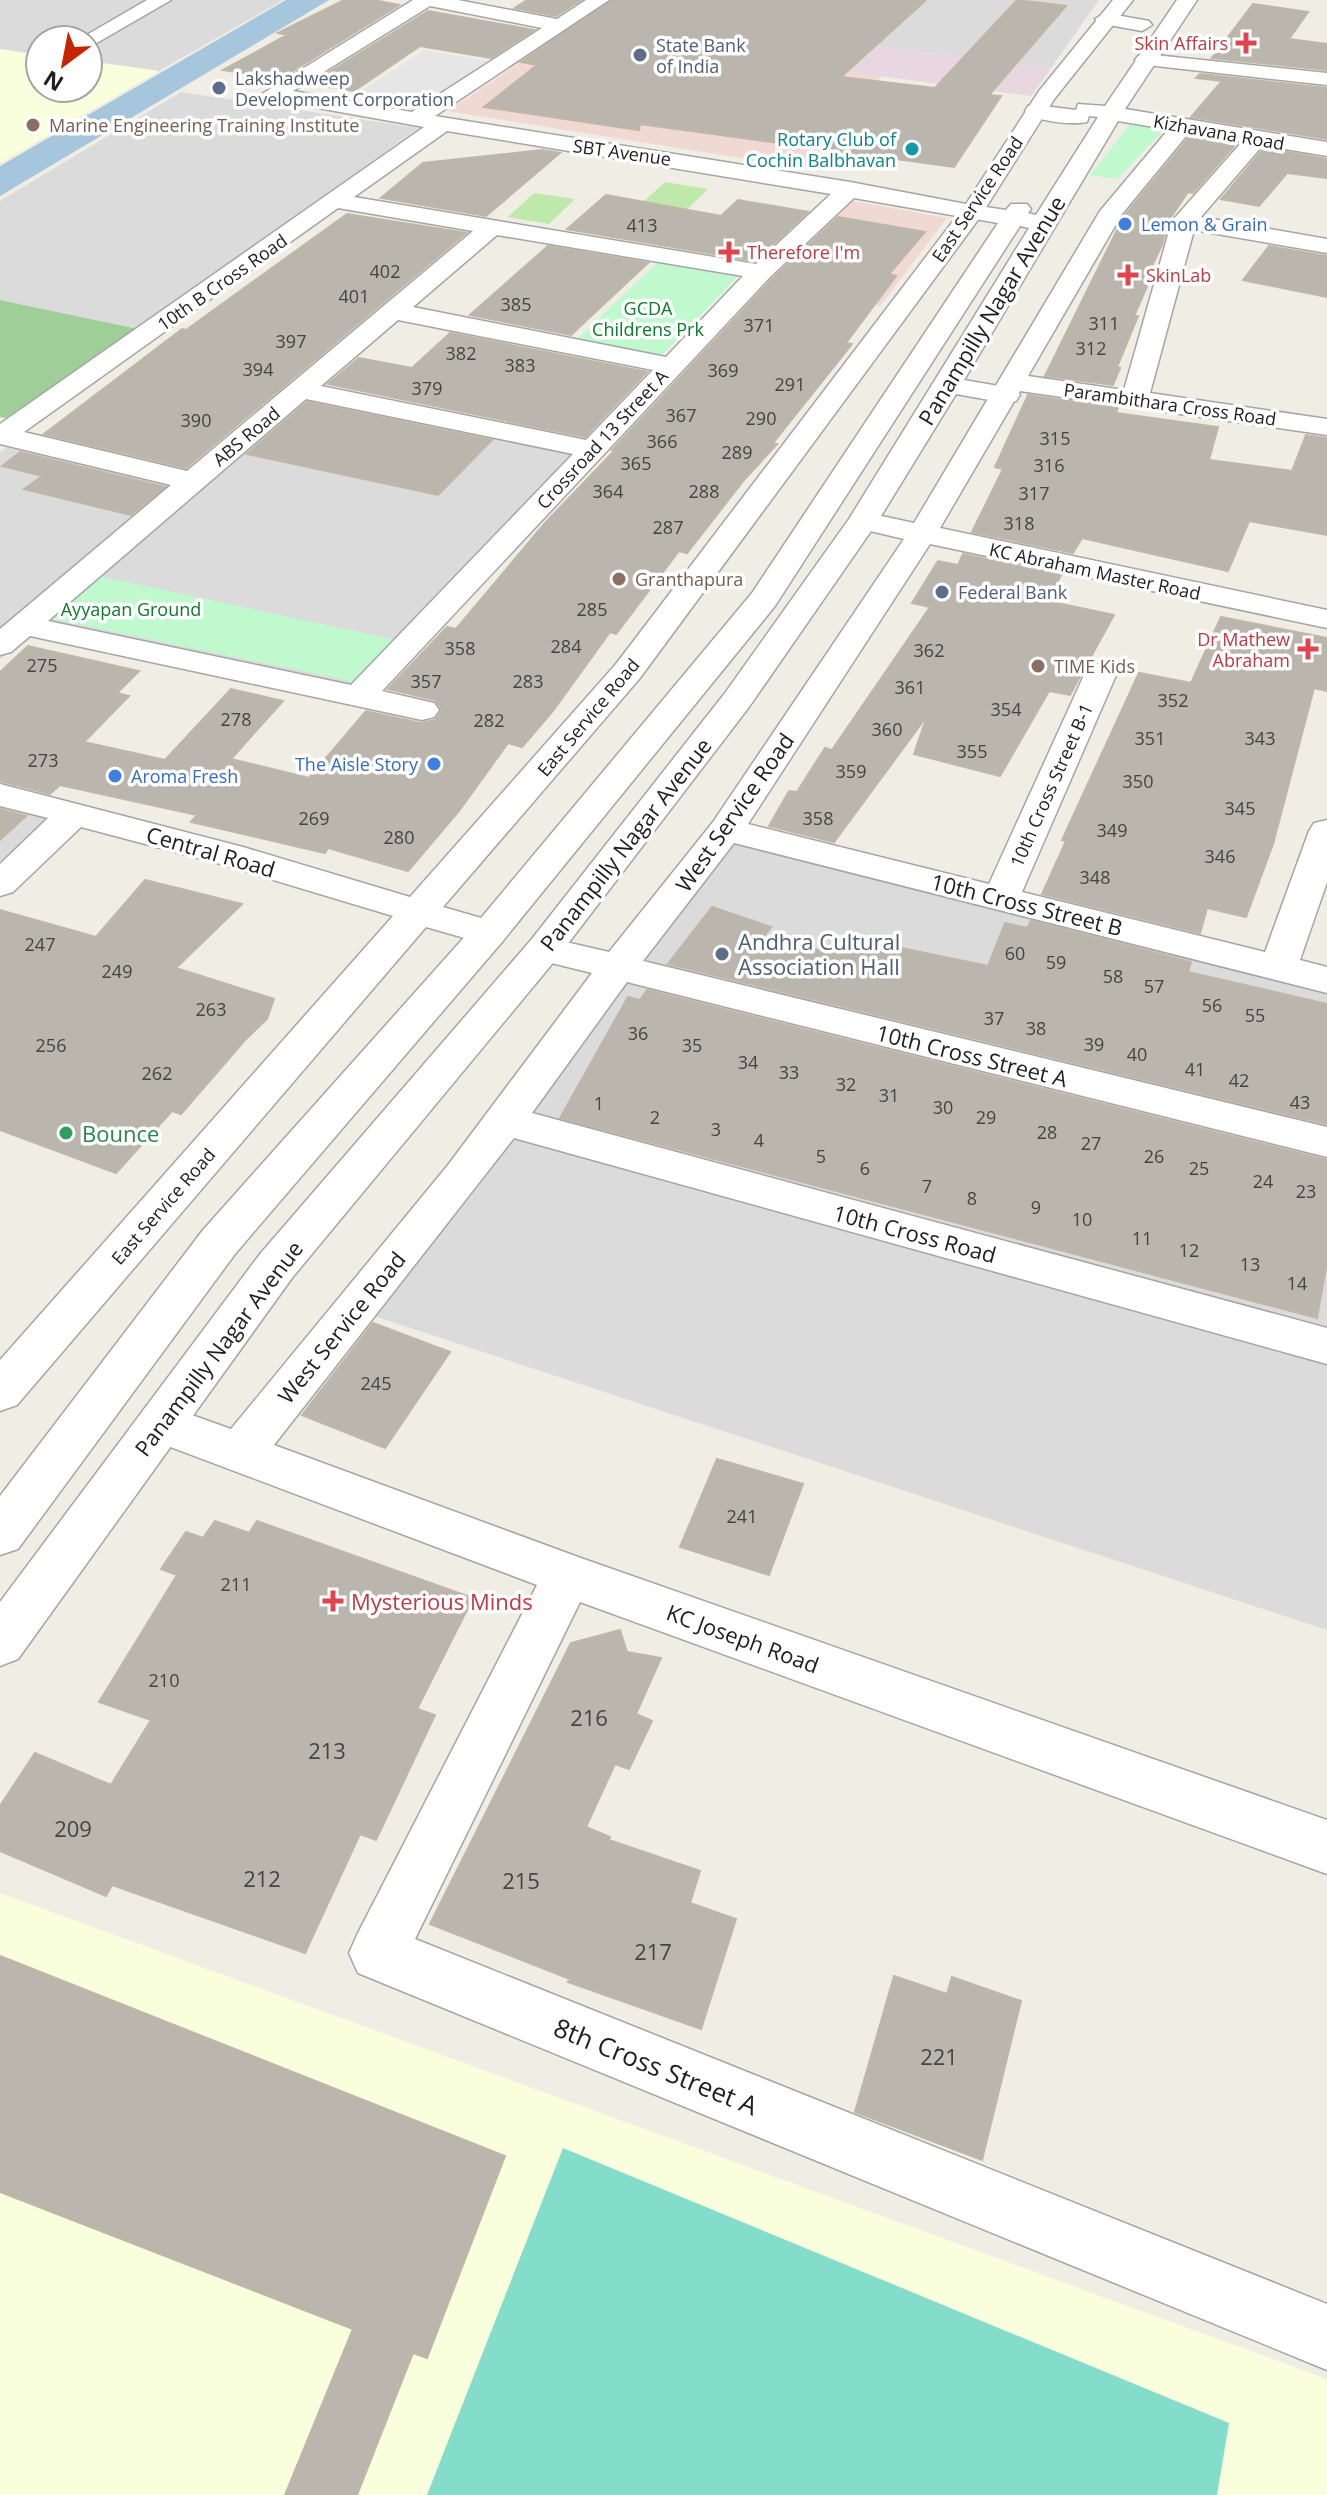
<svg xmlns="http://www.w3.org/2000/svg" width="1327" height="2495" font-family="'Open Sans',sans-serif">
  <rect width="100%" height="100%" fill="#efede4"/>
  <!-- residential -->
  <path fill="#dcdbdb" d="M0 0H283L159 71 88 61V40H40V55L0 49Z
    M817 0H1099L1051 68 843 42Z
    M181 92 418 128 138 329 0 300V201Z
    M309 392 581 449 353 691 41 626 0 659V452L7 447 189 488Z
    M0 806 51 819 0 867Z
    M725 836 1327 985V1630L374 1316 483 1181 504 1143Z"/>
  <!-- commercial -->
  <path fill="#f0d9d3" d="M575 26 736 58 881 76 809 169 448 111Z
    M848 200 947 218 880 306 824 298 842 266 791 258Z"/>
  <!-- industrial -->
  <path fill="#e8d6e1" d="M843 42 1051 68 1031 96 825 69Z"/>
  <!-- education -->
  <path fill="#f9ffdd" d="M0 49 40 55V88H88V61L159 71 0 163Z
    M0 1893 1327 2379V2495H0Z"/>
  <!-- grass -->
  <path fill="#bee9aa" d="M665 182 708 189 683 213 640 205Z
    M534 193 575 199 549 224 508 217Z"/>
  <!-- forest -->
  <path fill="#9fce99" d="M0 300 138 329 6 418 0 417Z"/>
  <!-- park -->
  <path fill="#c1f9cf" d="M1130 124 1164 130 1117 179 1090 175Z
    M660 260 740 274 660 357 576 340Z
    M99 576 396 640 360 683 52 619Z"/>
  <!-- pitch -->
  <path fill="#83ddca" d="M563 2148 1229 2423 1217 2495H427Z"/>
  <!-- parking -->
  <path fill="#e6e6e6" d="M425 50 488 61 420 107 355 95Z"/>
  <!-- water -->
  <path fill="#a5c6dc" d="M286 0H329L0 196V166Z"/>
  <!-- building -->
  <path fill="#bbb6ad" stroke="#c0b6a6" stroke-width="2" d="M344 0H374L399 5 280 79 223 70 287 35 278 33Z
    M527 0H581L556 16 515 8Z
    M612 0H926L841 77 935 88 1017 0 1066 6 989 95 1001 96 954 167 640 124 639 130 484 107 537 65 521 62Z
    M1253 4 1308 12 1289 39 1327 44V70L1212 58Z
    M428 11 534 30 491 58 420 46 354 91 310 84Z
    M1200 74 1327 88V139L1191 117 1222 81 1196 78Z
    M1189 137 1236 144 1193 193 1188 192 1169 220 1162 245 1149 272 1153 273 1134 316H1138L1117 367 1120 368 1113 385 1045 376 1124 216Z
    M1264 148 1327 159V178L1287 173 1259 206 1221 199Z
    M542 150 560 153 486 216 381 198 423 163Z
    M606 195 721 216 738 200 808 212 755 261 567 229Z
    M347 214 466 233 186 468 44 434 182 329 186 330Z
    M838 217 925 232 889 274 896 276 846 343 852 344 773 443 777 444 744 480 687 553 679 551 616 634 610 632 553 711 522 747 508 743 459 811 408 871 328 848 325 853 191 822 197 815 60 785 50 794 0 781V672L28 646 139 671 117 693 129 696 84 742 165 760 231 689 283 701 231 759 309 778 366 711 421 723 435 720 442 710 435 700 388 689 447 627 456 629 545 523 615 450H612L772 279Z
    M548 246 648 263 571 335 470 315Z
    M1269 246 1327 256V297L1243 280Z
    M450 333 647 372 585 437 328 384 359 358 412 368Z
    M1028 395 1118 408 1116 413 1218 427 1209 460 1292 471 1306 435 1327 438V535L1249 521 1228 571 1082 538 1073 553 972 532 1003 469 995 467Z
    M307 402 492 440 438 495 247 454Z
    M20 452 165 487 131 515 24 489 42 476 2 466Z
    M963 554 1061 575 1047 601 1114 615 1070 695 1049 691 1000 776 914 754 927 716 834 842 769 826 789 791 797 792 825 748 832 750 930 607 912 603 938 561 958 565Z
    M1221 617 1327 638V691L1314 688 1273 844 1246 917 1207 908 1200 933 1042 894 1066 841 1062 840 1139 673 1191 683Z
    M0 809 26 816 0 840Z
    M145 880 242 904 176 968 274 999 267 1019 245 1040 181 1114 172 1111 116 1173 0 1130V910L96 937Z
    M712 907 771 927 763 938 841 955 848 937 988 966 1005 923 1027 928 1031 921 1191 962 1188 972 1327 1004V1124L668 964Z
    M647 990 1327 1160V1262L1317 1318 560 1118 628 997 640 1000Z
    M373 1323 450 1352 385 1448 302 1415Z
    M717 1459 803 1484 769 1575 680 1547Z
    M215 1521 249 1533 257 1521 473 1598 417 1709 435 1715 376 1840 360 1834 305 1953 112 1885 106 1896 0 1851V1806L35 1753 111 1785 151 1720 99 1702 177 1575 161 1569 186 1532 203 1538Z
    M620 1630 627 1652 661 1658 636 1714 652 1721 629 1769 615 1764 586 1827 610 1837 609 1840 700 1871 690 1903 736 1919 701 2029 568 1982 570 1979 430 1924 571 1643Z
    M0 1956 505 2156 427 2358 413 2353 357 2495H285L353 2329 0 2192Z
    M894 1976 947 1994 952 1977 1021 2001 982 2160 855 2112Z"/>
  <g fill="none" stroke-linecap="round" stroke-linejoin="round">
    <defs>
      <path id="minor" d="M147 0H171L95 44 88 46V40H78Z
        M413 0H458L557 19 586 0H609L435 116 850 182 966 204 1039 91 1113 0H1133L1055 98 980 217 640 678 443 907 502 924 508 933 502 942 489 945 426 927 17 1405 0 1411V1360L393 916 217 863 81 827 13 892 0 896V864L48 818 0 806V784L243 847 410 897 616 664 957 216 854 198 770 277 382 691 434 703 439 710 434 717 422 720 30 636 11 652 0 655V629L171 485 0 444V424L424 127 273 100 262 94ZM430 6 542 28 412 112 293 91ZM447 131 831 194 756 264 354 197ZM338 208 473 231 187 471 24 432ZM497 235 743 276 666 357 413 307ZM398 320 653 370 586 440 321 386ZM306 399 573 454 351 685 48 621Z
        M1145 54 1327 73V85L1138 64 1135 60 1138 56Z
        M1176 128 1187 135 1122 214 1028 376 1124 390 1172 221 1249 134 1257 132 1268 139 1201 217 1327 239V253L1194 230 1150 393 1327 419V435L1020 391 940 528 1327 610V628L930 544 748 824 989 884 1085 673 1089 666 1101 663 1113 666 1117 673 1022 892 1265 952 1309 831 1314 823 1327 820V882L1300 960 1327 967V993L734 843 643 961 1327 1127V1157L627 982 532 1113 1327 1328V1364L514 1138 274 1445 578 1557 1327 1820V1874L580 1602 415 1939 1327 2304V2370L358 1973 349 1953 358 1933 537 1585 144 1437 137 1423 144 1409 161 1404 231 1429 448 1165 592 973 531 958 525 949 531 940 544 937 609 952 713 822 904 539 853 527 848 521 853 515 863 512 914 523 1100 211 1168 130Z"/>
      <path id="tertiary" d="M1177 0H1197L1125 109 1327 142V156L1118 121 964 380 1016 389 1020 395 1016 401 1006 403 956 394 878 521 749 707 557 958 292 1278 18 1659 0 1666V1602L260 1254 531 940 725 693 849 519 1029 228 1020 226 775 606 502 942 235 1254 18 1549 0 1555V1496L203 1230 476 924 752 593 998 223 964 217 960 212 964 207 972 205 1006 210 1011 204H1027L1031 209 1028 213 1036 215 1098 117 1089 116 1087 122C1072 125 1036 122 1025 111L1028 106 1036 105 1076 110 1078 104 1105 106Z
        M1105 13 1149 21 1152 25 1142 31 1098 23 1095 19Z"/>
    </defs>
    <!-- minor casing -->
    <use href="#minor" stroke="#a5a5a5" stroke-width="3"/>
    <!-- tertiary casing -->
    <use href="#tertiary" stroke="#a5a5a5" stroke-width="3"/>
    <!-- minor -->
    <use href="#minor" fill="#fff" fill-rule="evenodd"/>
    <!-- tertiary -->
    <use href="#tertiary" fill="#fff" fill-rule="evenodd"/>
  </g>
  <!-- markers -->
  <g fill="#e0444e" stroke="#fff" stroke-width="3">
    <path d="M1242 31h8v8h8v8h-8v8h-8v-8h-8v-8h8z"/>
    <path d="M725 240h8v8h8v8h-8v8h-8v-8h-8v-8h8z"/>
    <path d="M1124 263h8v8h8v8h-8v8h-8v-8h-8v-8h8z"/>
    <path d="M1304 637h8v8h8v8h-8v8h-8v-8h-8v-8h8z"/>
    <path d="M329 1589h8v8h8v8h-8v8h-8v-8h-8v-8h8z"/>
  </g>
  <g fill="#5c6f8a" stroke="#fff" stroke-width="3">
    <circle cx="640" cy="55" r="8"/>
    <circle cx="219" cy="88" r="8"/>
    <circle cx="942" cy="592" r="8"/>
    <circle cx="722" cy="954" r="8"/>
  </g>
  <g fill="#8d6e63" stroke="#fff" stroke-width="3">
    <circle cx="33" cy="125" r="8"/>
    <circle cx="619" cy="579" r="8"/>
    <circle cx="1038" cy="666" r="8"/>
  </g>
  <circle fill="#0f9aa8" stroke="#fff" stroke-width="3" cx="912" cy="149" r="8"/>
  <g fill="#3f7fe0" stroke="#fff" stroke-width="3">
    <circle cx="1125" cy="224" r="8"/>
    <circle cx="434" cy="764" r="8"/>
    <circle cx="115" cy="776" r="8"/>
  </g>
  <circle fill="#2e9e5b" stroke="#fff" stroke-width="3" cx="66" cy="1133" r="8"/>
  <g text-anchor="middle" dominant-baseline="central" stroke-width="7" stroke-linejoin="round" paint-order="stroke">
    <!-- far-health labels -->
    <g font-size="18" fill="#be3a42" stroke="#fff" text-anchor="end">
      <text x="1228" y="43">Skin Affairs</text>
      <text x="747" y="252" text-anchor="start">Therefore I'm</text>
      <text x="1146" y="275" text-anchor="start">SkinLab</text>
      <text x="1290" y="639">Dr Mathew<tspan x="1290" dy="21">Abraham</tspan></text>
    </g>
    <!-- far-service labels -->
    <g font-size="18" fill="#4e5e75" stroke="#fff" text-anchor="start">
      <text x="656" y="45">State Bank<tspan x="656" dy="21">of India</tspan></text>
      <text x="235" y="78">Lakshadweep<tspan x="235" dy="21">Development Corporation</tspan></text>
      <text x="958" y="592">Federal Bank</text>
    </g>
    <!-- far-education labels -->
    <g font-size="18" fill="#785e54" stroke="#fff" text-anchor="start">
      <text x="49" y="125">Marine Engineering Training Institute</text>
      <text x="635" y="579">Granthapura</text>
      <text x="1054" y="666">TIME Kids</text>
    </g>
    <!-- far-street labels -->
    <g font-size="18" fill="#1e1e1e" stroke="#fff">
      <text transform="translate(1219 132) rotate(10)">Kizhavana Road</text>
      <text transform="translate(622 152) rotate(8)">SBT Avenue</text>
      <text transform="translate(977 199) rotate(-56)">East Service Road</text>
      <text transform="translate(222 282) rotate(-35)">10th B Cross Road</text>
      <text transform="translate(1170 404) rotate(8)">Parambithara Cross Road</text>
      <text transform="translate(246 436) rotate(-40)">ABS Road</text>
      <text transform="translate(602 439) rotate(-47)">Crossroad 13 Street A</text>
      <text transform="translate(1095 571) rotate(12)">KC Abraham Master Road</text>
      <text transform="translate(588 717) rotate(-50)">East Service Road</text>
      <text transform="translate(1051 785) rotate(-66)">10th Cross Street B-1</text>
      <text transform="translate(163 1206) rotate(-49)">East Service Road</text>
    </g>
    <!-- far-culture labels -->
    <g font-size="18" fill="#0d838f" stroke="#fff" text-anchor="end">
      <text x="896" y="139">Rotary Club of<tspan x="896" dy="21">Cochin Balbhavan</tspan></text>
    </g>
    <!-- far-shop labels -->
    <g font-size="18" fill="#366cbe" stroke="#fff" text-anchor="start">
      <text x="1141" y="224">Lemon &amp; Grain</text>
      <text x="418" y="764" text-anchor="end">The Aisle Story</text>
      <text x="131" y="776">Aroma Fresh</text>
    </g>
    <!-- number labels -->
    <g font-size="18" fill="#454442">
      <text x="642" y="225">413</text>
      <text x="385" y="271">402</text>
      <text x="354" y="296">401</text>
      <text x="516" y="304">385</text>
      <text x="1104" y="323">311</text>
      <text x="759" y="325">371</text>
      <text x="291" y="341">397</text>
      <text x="1091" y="348">312</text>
      <text x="461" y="353">382</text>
      <text x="520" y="365">383</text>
      <text x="258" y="369">394</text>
      <text x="723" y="370">369</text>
      <text x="790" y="384">291</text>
      <text x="427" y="388">379</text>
      <text x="681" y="415">367</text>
      <text x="761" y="418">290</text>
      <text x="196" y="420">390</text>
      <text x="1055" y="438">315</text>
      <text x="662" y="441">366</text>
      <text x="737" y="452">289</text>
      <text x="636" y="463">365</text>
      <text x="1049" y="465">316</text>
      <text x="608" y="491">364</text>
      <text x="704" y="491">288</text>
      <text x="1034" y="493">317</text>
      <text x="1019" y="523">318</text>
      <text x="668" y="527">287</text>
      <text x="592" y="609">285</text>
      <text x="566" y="646">284</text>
      <text x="460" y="648">358</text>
      <text x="929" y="650">362</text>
      <text x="42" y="665">275</text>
      <text x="426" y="681">357</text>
      <text x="528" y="681">283</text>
      <text x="910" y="687">361</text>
      <text x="1173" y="700">352</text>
      <text x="1006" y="709">354</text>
      <text x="236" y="719">278</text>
      <text x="489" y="720">282</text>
      <text x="887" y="729">360</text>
      <text x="1150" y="738">351</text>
      <text x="1260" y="738">343</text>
      <text x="972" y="751">355</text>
      <text x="43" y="760">273</text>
      <text x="851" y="771">359</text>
      <text x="1138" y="781">350</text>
      <text x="1240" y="808">345</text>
      <text x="314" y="818">269</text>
      <text x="818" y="818">358</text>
      <text x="1112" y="830">349</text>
      <text x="399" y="837">280</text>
      <text x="1220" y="856">346</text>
      <text x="1095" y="877">348</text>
      <text x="40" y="944">247</text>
      <text x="1015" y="953">60</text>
      <text x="1056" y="962">59</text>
      <text x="117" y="971">249</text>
      <text x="1113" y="976">58</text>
      <text x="1154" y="986">57</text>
      <text x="1212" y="1005">56</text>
      <text x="211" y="1009">263</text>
      <text x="1255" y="1015">55</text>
      <text x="994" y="1018">37</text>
      <text x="1036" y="1028">38</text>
      <text x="638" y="1033">36</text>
      <text x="1094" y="1044">39</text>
      <text x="51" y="1045">256</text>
      <text x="692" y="1045">35</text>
      <text x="1137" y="1054">40</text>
      <text x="748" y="1062">34</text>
      <text x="1195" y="1069">41</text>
      <text x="789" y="1072">33</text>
      <text x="157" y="1073">262</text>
      <text x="1239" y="1080">42</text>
      <text x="846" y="1084">32</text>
      <text x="889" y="1095">31</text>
      <text x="1300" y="1102">43</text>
      <text x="599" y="1103">1</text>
      <text x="943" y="1107">30</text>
      <text x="655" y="1117">2</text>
      <text x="986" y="1117">29</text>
      <text x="716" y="1129">3</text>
      <text x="1047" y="1132">28</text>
      <text x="759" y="1140">4</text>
      <text x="1091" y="1143">27</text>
      <text x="821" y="1156">5</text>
      <text x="1154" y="1156">26</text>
      <text x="865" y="1168">6</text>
      <text x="1199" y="1168">25</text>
      <text x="1263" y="1181">24</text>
      <text x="927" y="1186">7</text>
      <text x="1306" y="1191">23</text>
      <text x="972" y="1198">8</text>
      <text x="1036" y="1207">9</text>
      <text x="1082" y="1219">10</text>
      <text x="1142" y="1238">11</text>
      <text x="1189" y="1250">12</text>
      <text x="1250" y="1264">13</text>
      <text x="1297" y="1283">14</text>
      <text x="376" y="1383">245</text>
      <text x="742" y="1516">241</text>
      <text x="236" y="1584">211</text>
      <text x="164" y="1680">210</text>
    </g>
    <!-- far-park labels -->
    <g font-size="18" fill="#0d7b29" stroke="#fff">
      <text x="648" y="308">GCDA<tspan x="648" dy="21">Childrens Prk</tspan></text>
      <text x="131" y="609">Ayyapan Ground</text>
    </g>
    <!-- street labels -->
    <g font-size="22" fill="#1e1e1e" stroke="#fff">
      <text transform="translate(991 310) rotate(-59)">Panampilly Nagar Avenue</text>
      <text transform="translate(734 812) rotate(-55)">West Service Road</text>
      <text transform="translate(625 844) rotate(-52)">Panampilly Nagar Avenue</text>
      <text transform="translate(211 851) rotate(16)">Central Road</text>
      <text transform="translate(1027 904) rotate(14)">10th Cross Street B</text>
      <text transform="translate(972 1055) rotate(14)">10th Cross Street A</text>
      <text transform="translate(915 1233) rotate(15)">10th Cross Road</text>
      <text transform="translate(341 1327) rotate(-51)">West Service Road</text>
      <text transform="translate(218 1348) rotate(-53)">Panampilly Nagar Avenue</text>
      <text transform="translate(743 1638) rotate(20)">KC Joseph Road</text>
    </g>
    <!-- service labels -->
    <g font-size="22" fill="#4e5e75" stroke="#fff" text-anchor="start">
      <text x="738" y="941">Andhra Cultural<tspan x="738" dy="25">Association Hall</tspan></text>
    </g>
    <!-- leisure labels -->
    <g font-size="22" fill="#27864d" stroke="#fff" text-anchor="start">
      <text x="82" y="1133">Bounce</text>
    </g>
    <!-- health labels -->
    <g font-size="22" fill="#be3a42" stroke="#fff" text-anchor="start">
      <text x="351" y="1601">Mysterious Minds</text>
    </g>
    <!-- near-number labels -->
    <g font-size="22" fill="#454442">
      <text x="589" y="1717">216</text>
      <text x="327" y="1750">213</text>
      <text x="73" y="1828">209</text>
      <text x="262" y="1878">212</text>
      <text x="521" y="1880">215</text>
      <text x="653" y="1951">217</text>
      <text x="939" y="2056">221</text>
    </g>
    <!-- near-street labels -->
    <g font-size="26" fill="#1e1e1e" stroke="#fff">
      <text transform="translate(656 2066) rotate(22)">8th Cross Street A</text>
    </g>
  </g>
  <!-- north arrow -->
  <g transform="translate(64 64) rotate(212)"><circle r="38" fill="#ffffff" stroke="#a5a5a5" stroke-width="2"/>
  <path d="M0-6L14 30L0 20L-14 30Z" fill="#c92402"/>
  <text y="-12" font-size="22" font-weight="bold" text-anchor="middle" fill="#1e1e1e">N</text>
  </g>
</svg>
